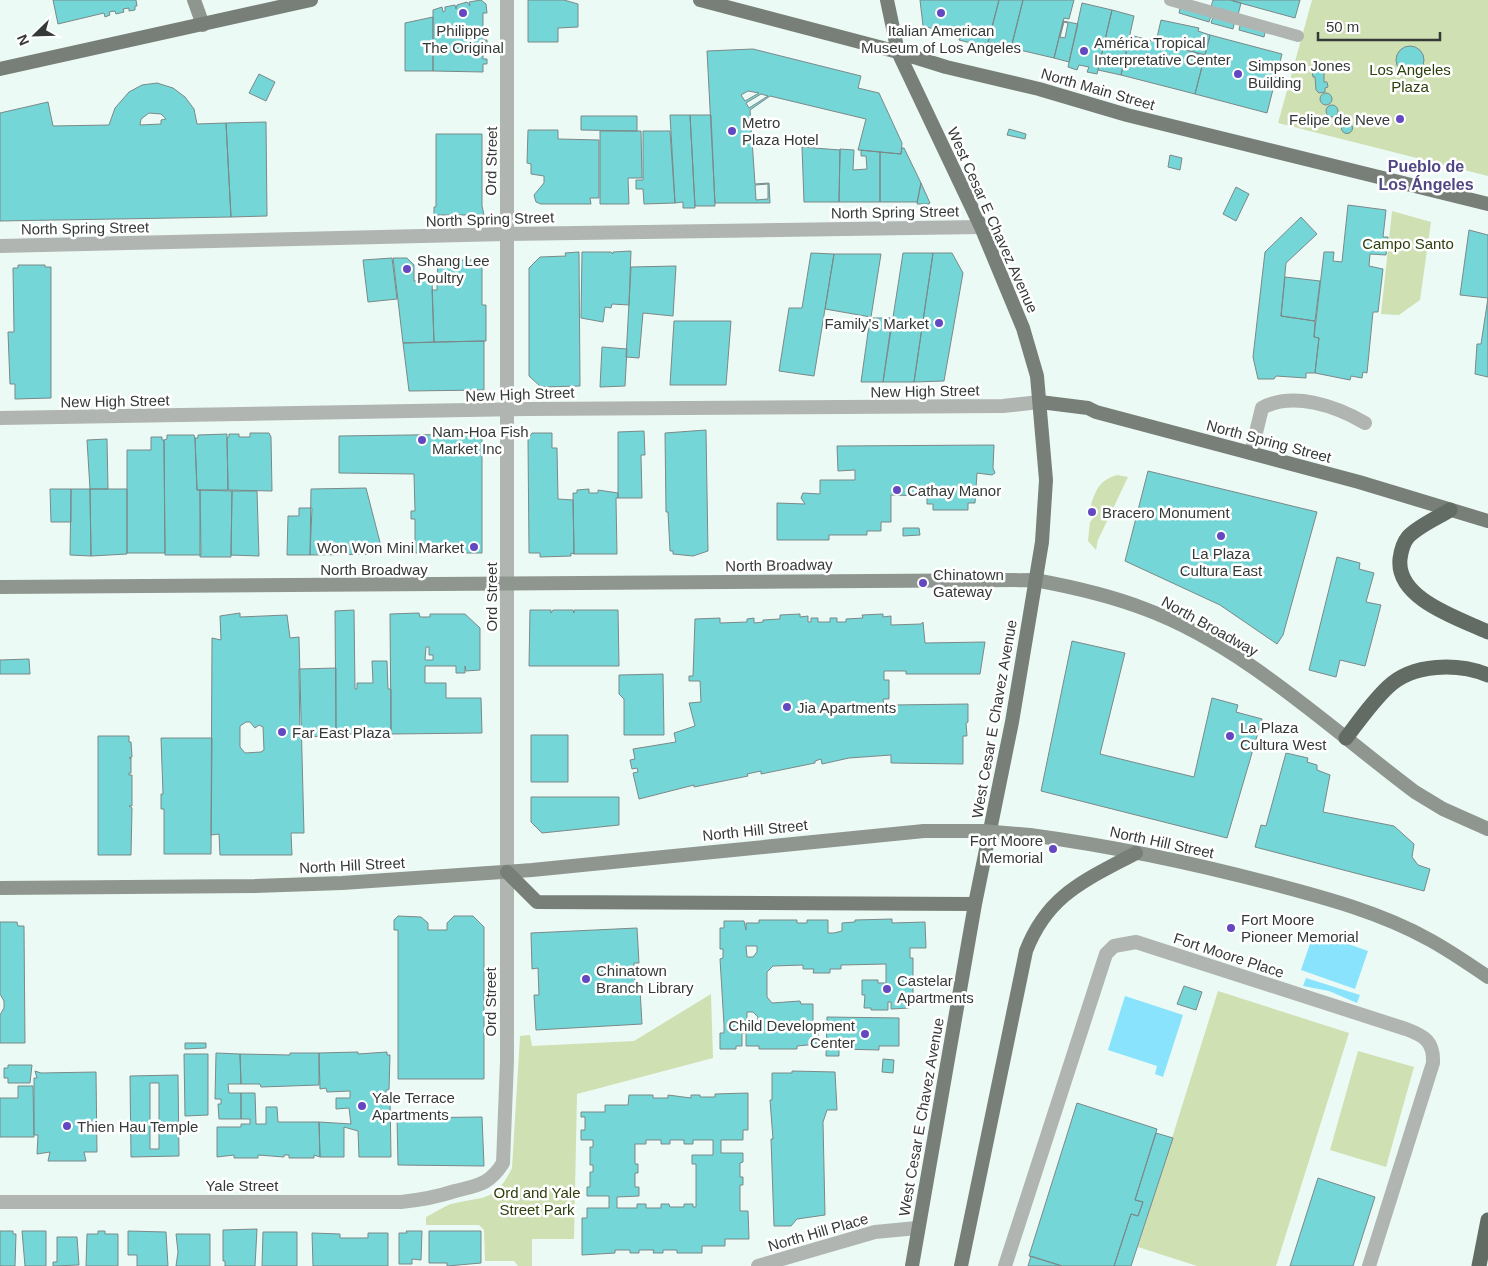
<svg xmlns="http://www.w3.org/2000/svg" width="1488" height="1266" font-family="Arial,sans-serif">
  <rect width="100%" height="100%" fill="#ecfaf5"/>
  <!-- green -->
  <path fill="#cfe0b3" d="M1312 0H1488V176L1278 123Z
    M1392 211 1431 222 1420 300 1399 315 1381 314Z
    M1117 475 1128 477 1098 540 1096 550 1088 541 1090 522 1097 513 1091 505C1096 489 1100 480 1117 475Z
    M1218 991 1349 1033 1276 1266H1197L1138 1247Z
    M711 994 713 1058 577 1094 574 1239H532V1266H518L514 1261H485L484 1230 479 1225H426V1217C434 1213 443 1207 451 1204 483 1196 495 1203 512 1168L520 1036 530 1035 532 1046 634 1041Z
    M1358 1051 1414 1067 1386 1167 1330 1150Z"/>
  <!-- water -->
  <path fill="#89e3fd" d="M1314 932 1368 951 1355 989 1301 970Z
    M1306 978 1360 995 1357 1003 1329 991 1303 986Z
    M1125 996 1183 1015 1163 1077 1155 1074 1157 1066 1108 1050Z"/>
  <!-- building -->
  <path fill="#74d6d6" stroke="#7b8989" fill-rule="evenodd" d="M53 0H136L137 6H135V10L129 11V8L123 9 124 12 116 14 115 11 109 12 110 15 105 17 104 13 58 24Z
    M481 0 486 4 487 13H483V40H487V46H483V59H487V64H483V72L433 71V10L442 7 443 12 445 11V7L455 5 456 9 457 5 467 2 470 6 469 2Z
    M528 0H564L578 4V27L558 28V42H528Z
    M920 0H999L987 47 959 40 960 36 923 26Z
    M999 0H1023L1011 48 988 42Z
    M1023 0H1074L1069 19 1064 18 1054 58 1011 48Z
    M1213 0H1230L1241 3 1238 15 1211 7Z
    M1300 0 1295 18 1233 1V0Z
    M1082 3 1112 10 1097 74 1087 72 1089 67 1079 65 1077 70 1068 67Z
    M1181 4 1212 13 1209 22 1179 13Z
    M1112 10 1134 16 1121 75 1098 70Z
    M1214 14 1235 20 1233 29 1211 23Z
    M433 17V71H405V23Z
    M1161 20 1199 28 1198 31 1210 35 1205 55 1156 42Z
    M1063 21 1078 24 1069 62 1054 58Z
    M1241 21 1266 28 1264 37 1239 30Z
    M1064 22 1068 23 1065 38 1060 37Z
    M1130 35 1205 55 1195 94 1121 75Z
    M1210 35 1282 54 1267 113 1195 94Z
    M1396 60a14 14 0 1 1 28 0a14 14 0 1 1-28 0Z
    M753 49 861 76 858 88 879 93 902 143 901 154 858 150 866 119 770 96 750 110 755 184 769 183 770 203H715L707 51ZM748 91 759 93 745 101 741 95ZM761 94 768 96 749 108 746 103ZM768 184V199L756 200 755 185Z
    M1320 66 1324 69V82H1327L1328 87 1325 88V92L1319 93 1316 90 1315 77H1313L1312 71 1314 67Z
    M259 74 275 82 266 101 249 93Z
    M157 83 173 88 185 97 194 109 197 124 226 123 231 217 0 221V113L48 102 53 126 109 125 115 108 129 92 142 85ZM149 113 161 114 166 119 161 120V124L140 125 141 119Z
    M1320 99a6 6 0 1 1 12 0a6 6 0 1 1-12 0Z
    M1326 111a6 6 0 1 1 12 0a6 6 0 1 1-12 0Z
    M670 115H690L695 208H683V202L675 203Z
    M690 115H711L715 206H695Z
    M581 116H637V131L581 130Z
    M1335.5 121a4.5 4.5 0 1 1 9 0a4.5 4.5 0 1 1-9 0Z
    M266 122 267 216 231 217 226 123Z
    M1341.5 128a5.5 5.5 0 1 1 11 0a5.5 5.5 0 1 1-11 0Z
    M1009 129 1026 134 1025 139 1007 135Z
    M528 130H558V139L599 140V198H590L591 204H541L536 202 534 195 544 183V176L531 174V164L527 163Z
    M600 131H641L642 178H628L629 204H600Z
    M643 131H670L675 203 644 204 643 189H636V180H643Z
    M436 134H482V206L484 215H434V207H436Z
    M802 147 840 150 839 202H804Z
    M902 148H904L921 183 917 202H880V152L901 154Z
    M840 149 854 150 853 170 867 169 866 156H861V150L880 152V202H839Z
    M1170 155 1182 158 1180 170 1168 167Z
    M921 183 930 203 929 204H917Z
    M1236 187 1249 194 1236 221 1223 214Z
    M1348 205 1386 210 1383 237H1388L1386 255 1370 254 1369 266 1383 269 1378 312H1373L1367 373 1363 372 1362 378 1351 376 1350 380 1315 373 1319 338 1314 337 1324 252H1334L1333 261 1342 262Z
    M1301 217 1317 234 1286 263 1281 316 1315 321 1314 337 1319 338 1315 373H1306V378L1276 376 1274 379H1258L1253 357 1265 252Z
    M1469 230 1488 235V377L1475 374 1477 344H1481L1488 298 1460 295Z
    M631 251 629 305 612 304 611 308 605 307 603 322 581 318 582 252H611L613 254V252Z
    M579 252 580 386 541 387 529 376V268L540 257 566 256 565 253Z
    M811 253 834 254 814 376 779 371 789 308H802Z
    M903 253H933L914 382H883Z
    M933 253H952L963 273 944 381 914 382Z
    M834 254H881L871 317 825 309Z
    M438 257H452V260H475L482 266V305H486V341L434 342 432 290H437Z
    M392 258 397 299 368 302 363 260Z
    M393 258H407L414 265V281L432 280 434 342 403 343Z
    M18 265H45V267H51V398L15 399V384H10L8 332H14L13 268H18Z
    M676 266 673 316 643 313 639 358 626 357 631 267Z
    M1285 277 1320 281 1315 321 1281 316Z
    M870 318H892L883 382H861Z
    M674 321H731L726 385H670Z
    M484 341V390L409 391 403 343Z
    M602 347 627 349 625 386 600 387Z
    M706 430 708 551 693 556 673 554V551H670L668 512H666L665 433Z
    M644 431 645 455H641L642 498H618V432Z
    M250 433H269L271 437 272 491 228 490 227 438 229 437V434H239V437H250Z
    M532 433H552V448H557L558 499 573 500 574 554 571 553V556L540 557V553H529L528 439Z
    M227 434 228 490H197L195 438H198V435Z
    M479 434 482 438V553H415V519H411V511H415L414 474 339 473V436Z
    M167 435H194L195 438 197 490H200L201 555H165L164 440 167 439Z
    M151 437H162V440H164L165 553H127V450H151Z
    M107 439 108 489H90L87 440Z
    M994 445 993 468 995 473 992 475 977 473 975 503H968V510H933V504H927V496L891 495V522H881V531H867V535H829V540H777V503L805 504 801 498 803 493 820 494V480H855V470L838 471 837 446Z
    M1148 471 1317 512 1283 635 1277 644 1220 605 1125 561Z
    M366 488 383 554 310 555 311 489Z
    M50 489H71V522H51Z
    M71 489H90L91 556 70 555Z
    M90 489H127V554L91 556Z
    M589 489V493H598V490L618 493V498H616L617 554H574L573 493H577V490Z
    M200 490 232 491 231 557H200Z
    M232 491H257L259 556 231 555Z
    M299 508H312L310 555H287L288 516H299Z
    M903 528H919L920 535 903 536Z
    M1337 557 1360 563 1359 569 1374 573 1366 602 1381 605 1365 666 1340 660 1336 677 1309 670Z
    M354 610 355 689H357V683H373L372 661H387L388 689H391V734H336L335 611Z
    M530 610H551V613L553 610H573L574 613V610H618L619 666H529Z
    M240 613V617L287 615 290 638 299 637 304 833H291L292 855H220L219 834 211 835 212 638 221 640 220 616ZM246 722H250L255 728 259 725 263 727 264 750 261 752 245 753 240 747V726Z
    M419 613 420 617H430V614H465L480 628V670L466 671 465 666V673H456V666H425V683H446V698H481L482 733 391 734 390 614ZM426 647H429V655H433V660H425Z
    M800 614V617L808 616V622H811V618H818V622H830V618H837V622H846V619L863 618 862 615 883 614V617L891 616V625L921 624 923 622 925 643 985 642 980 674H906V671H884V680H889V699H883L884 709H893V705L968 704V722L966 723 967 736H963V764L891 763V755L849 758 822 764 821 759 815 761V763L761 774V771L747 774 748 776 694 787V785L639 799 633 773 638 772 637 768 632 769 630 760 635 759 633 749 676 742 674 733 695 726 689 703 701 702 700 681H689V676H693L695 619 720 618V623L747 622V619L754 618V623L763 622V620L780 619V615Z
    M1072 641 1125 653 1100 754 1194 777 1212 698 1238 705 1236 712 1262 719 1227 838 1041 791Z
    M29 659 30 674H0V660Z
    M336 668V736L300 737 299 669Z
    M663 674 664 735H624V699L619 694V675Z
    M531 735H568V782H531Z
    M98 736H129V742H131L132 757 129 758H131V773H129V775H132V806H129L132 808 131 855H98Z
    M161 738H212L211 854H164V809H161V794H163Z
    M1286 753 1308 758 1307 762 1317 765V770L1330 775 1323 812 1394 826 1414 844 1412 857 1418 865 1430 869 1424 891 1255 847 1261 825 1266 826Z
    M531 797H619V825L542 833 531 822Z
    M398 916 421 917 428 923V930H447V923L454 916H473L484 927V1079H398V930H394V920Z
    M892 919V923L925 922 926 948H910V958H913V996H910V1008L891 1009V1002H888V1010H871V1008H864L865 995H862V980H878V983H886V964L841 965V969H830V973H813L814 969H803V965L773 966 767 972V997L772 1003 800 1001 801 1004H813V1023L814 1026H818V1044L797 1046V1049H759V1046H746V1033H742V1046H736V1049H720V1033H724V1025L720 959 723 958V949H720V928H724V921H744L746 930V923H759V920H797V923H807V920H828V933H834L842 931V923L855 922V920ZM746 946H757V952L753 957H747ZM747 1012H753L758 1017 757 1023H747Z
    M0 922H17L18 926H24L25 1043H0V1015L4 1008V1001L0 994Z
    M637 928 639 963H634L635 989H640L642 1024 536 1030 534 995H539L538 968 532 969 531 933Z
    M1184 986 1202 992 1196 1010 1177 1004Z
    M827 1017 899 1018V1046H879V1050L839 1049V1056H826Z
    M185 1043H206V1048L185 1049Z
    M358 1052V1054L387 1052V1055H390L389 1090H386V1097H390L391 1157H359L358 1131 344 1127V1157H320L319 1122 351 1124 349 1108 336 1109V1098H350V1091L327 1092 326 1088 320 1089 319 1053Z
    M216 1053 240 1054 241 1084H228L229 1093H241V1119H219L218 1104H221V1099H215Z
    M290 1053H319V1085L261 1087 260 1084H241L240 1054 290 1055Z
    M184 1054H208V1115L185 1116Z
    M883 1059 894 1060 893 1073 882 1072Z
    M8 1065H32L30 1083H8V1078H4V1068H8Z
    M35 1071 41 1073 96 1072 97 1152H84L86 1161H48L50 1152 37 1154 38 1135H34V1078H37Z
    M792 1071 835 1072 837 1110H827L823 1122 825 1215 797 1219 791 1226H774L771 1139H773L770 1100H772V1073H792Z
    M178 1075 179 1156 131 1157 130 1076ZM150 1083H159V1149H150Z
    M18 1086H33L34 1137H0V1098H18Z
    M241 1093H255L256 1124H266V1107H277L278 1122H319L320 1157 314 1155V1158H289V1155H284V1157L258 1155V1158H234V1155L217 1157V1127H241V1124H250V1119H241Z
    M748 1093V1130H743V1140H721V1153H743V1162L740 1163V1177H743V1185H740V1211H748L749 1239H725V1246H702V1253H677V1250H663V1253H653L654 1250H639V1253H630V1250H615V1253L582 1255V1218H587V1208H609V1196H587V1187H590V1172H593V1165H590V1147H593V1140H581V1130H585V1117H581V1112H605V1105H628L629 1095H653V1098H668V1095L691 1098V1095H700V1097H715V1094ZM646 1140H661V1144H670V1140H684V1144H693V1140H713V1155H692V1164H696V1207H693V1204H684V1207H670L669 1204H661V1208H646V1204H637V1208H617V1197L639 1196V1187H635V1173H638V1164H635V1144H646Z
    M1077 1103 1157 1129 1135 1200 1143 1202 1138 1216 1131 1214 1114 1266H1062L1029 1256Z
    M482 1117 484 1166 398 1165 397 1118Z
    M1156 1133 1173 1138 1131 1266H1114L1131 1214 1138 1216 1143 1202 1135 1200Z
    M1318 1178 1375 1197 1353 1266H1290Z
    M257 1229 255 1266H225V1261H223V1230Z
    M0 1231H13V1234H16L15 1266H0Z
    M22 1231H46V1266H25Z
    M98 1231H105V1234H118V1266H86L87 1234H98Z
    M128 1231 166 1232 168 1266H137V1255H128Z
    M406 1231H422L421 1260 412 1259V1264H399V1233H407Z
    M429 1231H481V1263L447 1266V1263H429Z
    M263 1232H297V1266H262Z
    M312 1233 340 1234V1238H368V1233H388V1266H313Z
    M176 1234H210V1266H176L178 1252Z
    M57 1237H77L79 1265 53 1266V1262H57Z
    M1031 1256 1062 1266H1028Z"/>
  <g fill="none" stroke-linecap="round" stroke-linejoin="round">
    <!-- pedestrian -->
    <path stroke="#b1b5b1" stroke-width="12" d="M1170 0 1298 36"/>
    <!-- minor -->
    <path stroke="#b1b5b1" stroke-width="14" d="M1251 453 1262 408C1293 391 1336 406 1365 423
      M0 1202H401C420 1200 437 1197 455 1191 478 1185 489 1185 503 1163L507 1061V0
      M758 1266 875 1232 917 1228
      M1005 1266 1106 954 1114 946 1136 942 1406 1029C1425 1036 1434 1042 1433 1063L1369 1266"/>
    <!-- tertiary -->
    <path stroke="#b1b5b1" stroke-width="14" d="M0 246 506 234 981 227
      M0 418 530 409 1003 406 1040 402"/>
    <!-- secondary -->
    <path stroke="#8f9690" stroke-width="14" d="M194 0 203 25
      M0 587 1035 580C1073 587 1109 595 1145 609 1243 645 1332 730 1415 792L1443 809 1488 829
      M1030 835C1112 846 1193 863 1273 884 1326 898 1382 913 1430 940 1450 951 1469 964 1488 977
      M0 888 255 886 342 883 532 870 924 831"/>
    <!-- primary -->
    <path stroke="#777f78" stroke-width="14" d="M700 0 898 52 946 67 1039 89 1127 115 1488 204
      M887 0 898 52 981 227 1023 328 1037 376 1046 480 1042 542 1012 722 975 904 912 1266
      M0 69 311 0
      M1040 402 1088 408 1096 412 1359 482 1488 521
      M507 872 537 902 975 904
      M961 1266 1026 951C1048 894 1086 880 1136 853"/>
    <!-- motorway -->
    <path stroke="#636c64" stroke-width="15" d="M1450 510C1437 518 1418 526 1408 537 1403 543 1401 551 1400 559 1396 599 1458 618 1488 632
      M1346 738C1359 721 1372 702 1388 687 1413 663 1458 663 1488 675
      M1479 1266 1488 1220"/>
    <!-- secondary-bridge -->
    <path stroke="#8f9690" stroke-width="14" d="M924 831H982L1030 835"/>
  </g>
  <!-- markers -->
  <g fill="#6348c1" stroke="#fff" stroke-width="2">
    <circle cx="463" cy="13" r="5"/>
    <circle cx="941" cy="13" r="5"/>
    <circle cx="1084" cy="51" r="5"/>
    <circle cx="1238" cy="74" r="5"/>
    <circle cx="1400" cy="119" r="5"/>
    <circle cx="732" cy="131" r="5"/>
    <circle cx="407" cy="269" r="5"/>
    <circle cx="939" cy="323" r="5"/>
    <circle cx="422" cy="440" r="5"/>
    <circle cx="897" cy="490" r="5"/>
    <circle cx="1092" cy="512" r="5"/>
    <circle cx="1221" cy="536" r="5"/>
    <circle cx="474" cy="547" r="5"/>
    <circle cx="923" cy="583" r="5"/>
    <circle cx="787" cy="707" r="5"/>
    <circle cx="282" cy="732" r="5"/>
    <circle cx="1230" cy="736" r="5"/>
    <circle cx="1053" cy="849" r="5"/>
    <circle cx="1231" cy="928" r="5"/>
    <circle cx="586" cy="979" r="5"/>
    <circle cx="887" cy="989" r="5"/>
    <circle cx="865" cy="1034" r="5"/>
    <circle cx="362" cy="1106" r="5"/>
    <circle cx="67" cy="1126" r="5"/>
  </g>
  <g text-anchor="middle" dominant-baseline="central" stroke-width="5" stroke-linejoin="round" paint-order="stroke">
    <!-- poi labels -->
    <g font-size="15" fill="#353a38" stroke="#fff" text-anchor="start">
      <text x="463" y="30" text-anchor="middle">Philippe<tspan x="463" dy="17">The Original</tspan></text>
      <text x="941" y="30" text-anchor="middle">Italian American<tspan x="941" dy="17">Museum of Los Angeles</tspan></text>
      <text x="1094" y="42">América Tropical<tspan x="1094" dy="17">Interpretative Center</tspan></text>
      <text x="1248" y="65">Simpson Jones<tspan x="1248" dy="17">Building</tspan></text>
      <text x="1390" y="119" text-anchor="end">Felipe de Neve</text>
      <text x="742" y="122">Metro<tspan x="742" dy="17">Plaza Hotel</tspan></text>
      <text x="417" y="260">Shang Lee<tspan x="417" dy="17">Poultry</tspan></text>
      <text x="929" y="323" text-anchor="end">Family's Market</text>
      <text x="432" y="431">Nam-Hoa Fish<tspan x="432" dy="17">Market Inc</tspan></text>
      <text x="907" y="490">Cathay Manor</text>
      <text x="1102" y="512">Bracero Monument</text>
      <text x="464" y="547" text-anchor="end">Won Won Mini Market</text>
      <text x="1221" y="553" text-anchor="middle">La Plaza<tspan x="1221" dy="17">Cultura East</tspan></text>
      <text x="933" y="574">Chinatown<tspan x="933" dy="17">Gateway</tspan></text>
      <text x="797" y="707">Jia Apartments</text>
      <text x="1240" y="727">La Plaza<tspan x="1240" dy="17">Cultura West</tspan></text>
      <text x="292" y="732">Far East Plaza</text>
      <text x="1043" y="840" text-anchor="end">Fort Moore<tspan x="1043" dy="17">Memorial</tspan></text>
      <text x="1241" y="919">Fort Moore<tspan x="1241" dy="17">Pioneer Memorial</tspan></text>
      <text x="596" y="970">Chinatown<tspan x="596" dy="17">Branch Library</tspan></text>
      <text x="897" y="980">Castelar<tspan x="897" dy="17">Apartments</tspan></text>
      <text x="855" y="1025" text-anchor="end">Child Development<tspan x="855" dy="17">Center</tspan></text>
      <text x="372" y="1097">Yale Terrace<tspan x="372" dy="17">Apartments</tspan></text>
      <text x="77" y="1126">Thien Hau Temple</text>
    </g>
    <!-- park labels -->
    <g font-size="15" fill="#2e3e0d" stroke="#fff">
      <text x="1410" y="69">Los Angeles<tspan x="1410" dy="17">Plaza</tspan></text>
      <text x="1408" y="243">Campo Santo</text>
      <text x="537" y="1192">Ord and Yale<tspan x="537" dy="17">Street Park</tspan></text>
    </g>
    <!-- street labels -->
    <g font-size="15" fill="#353a38" stroke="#fff">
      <text transform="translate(1098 89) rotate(16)">North Main Street</text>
      <text transform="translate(491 161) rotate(-89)">Ord Street</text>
      <text transform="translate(895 212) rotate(-1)">North Spring Street</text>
      <text transform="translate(490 219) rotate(-2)">North Spring Street</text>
      <text transform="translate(993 220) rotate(66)">West Cesar E Chavez Avenue</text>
      <text transform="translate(85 228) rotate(-1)">North Spring Street</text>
      <text transform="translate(925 391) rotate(-1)">New High Street</text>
      <text transform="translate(520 394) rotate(-2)">New High Street</text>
      <text transform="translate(115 401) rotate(-1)">New High Street</text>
      <text transform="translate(1269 441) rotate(15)">North Spring Street</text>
      <text transform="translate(779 565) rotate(-1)">North Broadway</text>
      <text x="374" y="569">North Broadway</text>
      <text transform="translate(491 597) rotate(-90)">Ord Street</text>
      <text transform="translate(1210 626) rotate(29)">North Broadway</text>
      <text transform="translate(994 719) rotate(-80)">West Cesar E Chavez Avenue</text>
      <text transform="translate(755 830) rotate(-6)">North Hill Street</text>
      <text transform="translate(1162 842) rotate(12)">North Hill Street</text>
      <text transform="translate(352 865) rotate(-3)">North Hill Street</text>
      <text transform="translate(1229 955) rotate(18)">Fort Moore Place</text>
      <text transform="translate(490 1002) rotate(-90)">Ord Street</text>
      <text transform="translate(921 1117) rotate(-80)">West Cesar E Chavez Avenue</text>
      <text x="242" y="1185">Yale Street</text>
      <text transform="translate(818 1232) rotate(-16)">North Hill Place</text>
    </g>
    <!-- neighbourhood labels -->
    <g font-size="16" font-weight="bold" fill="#504785" stroke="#fff">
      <text x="1426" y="166">Pueblo de<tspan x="1426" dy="18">Los Ángeles</tspan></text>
    </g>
  </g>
  <!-- north arrow -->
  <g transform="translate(35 35) rotate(247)" stroke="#ffffff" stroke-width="4" paint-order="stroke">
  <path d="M0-4L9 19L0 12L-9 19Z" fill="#353a38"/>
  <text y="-8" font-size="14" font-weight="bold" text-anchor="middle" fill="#353a38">N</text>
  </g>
  <!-- scale -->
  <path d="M1318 32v8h122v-8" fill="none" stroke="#353a38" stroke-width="2.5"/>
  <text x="1326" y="32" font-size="15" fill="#353a38" stroke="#ffffff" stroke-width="4" paint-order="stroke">50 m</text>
</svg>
